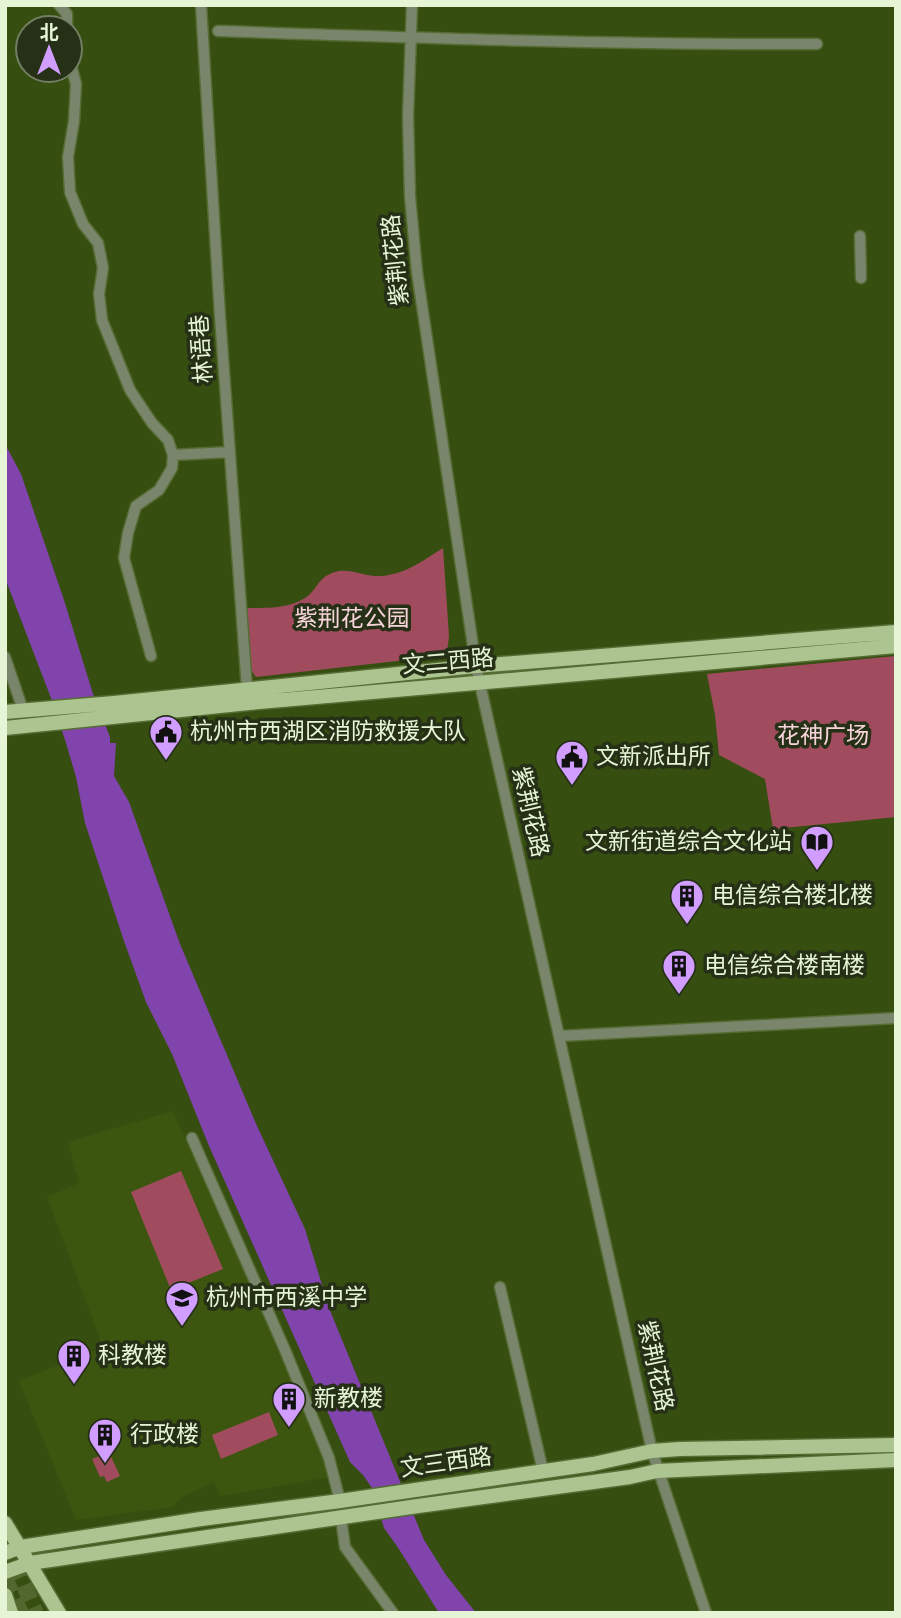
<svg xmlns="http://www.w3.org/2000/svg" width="901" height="1618" font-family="'Sofia Sans Condensed','Noto Sans SC',sans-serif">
  <rect width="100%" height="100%" fill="#374e11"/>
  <!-- built -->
  <path fill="#3c560f" d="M173 1111 260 1308 321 1453 329 1477 221 1496 214 1482 182 1497 172 1507 76 1520 19 1381 103 1347 47 1197 79 1183 68 1142Z"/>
  <!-- green -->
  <path fill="#a14c5e" d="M443 548 449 636 447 653 441 656 256 677 251 670 246 608C267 608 292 609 309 595 318 587 318 579 332 573 347 567 360 575 374 576 402 577 421 562 443 548Z
    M896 656V817L773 829 765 779 719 755 715 715 707 674Z
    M181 1171 223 1269 171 1290 131 1192Z
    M269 1412 278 1435 221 1459 212 1435Z
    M109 1452 120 1476 107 1482 104 1476 100 1477 92 1459Z"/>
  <!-- water -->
  <path fill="#8044ac" d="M5 444 21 474 64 600 93 694 110 737V743H116L114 776 129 802 180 944 257 1126 305 1229 329 1308 424 1540 446 1575 476 1613H439L397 1546 384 1528 372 1488 363 1475 350 1462 209 1146 172 1054 146 1002 124 941 85 823 76 777 66 743 51 698 5 578Z"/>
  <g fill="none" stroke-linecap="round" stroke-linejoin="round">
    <!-- highway-tunnel -->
    <path stroke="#51672e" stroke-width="16" stroke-dasharray="16 8" stroke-linecap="butt" d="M5 1541 36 1613
      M5 1578 21 1613"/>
    <defs>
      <path id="minor" d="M59 5 67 14V28
        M201 5 220 316 247 689
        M412 5 408 116 410 196 417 272 476 666 652 1451 706 1613
        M218 31C418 38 617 45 817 44
        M70 61 76 84 74 121 68 157 70 192 83 224 98 243 103 268 99 294 102 320 130 390 152 423 168 440 173 455 172 468 159 490 136 506 128 533 124 558 151 656
        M860 236 861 278
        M173 455 230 452
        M5 657 23 710
        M560 1036 896 1018
        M192 1138 285 1350 329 1458 340 1501
        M500 1287 543 1471
        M341 1518 345 1547 393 1613"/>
      <path id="major" d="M5 712 114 703 476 666 896 632
        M5 728 249 703 896 646
        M5 1523 59 1613
        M5 1553 21 1547 201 1519 340 1501 593 1464 652 1451 680 1449 896 1445
        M5 1572 30 1563 418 1506 630 1477 657 1471 896 1460
        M5 1595 11 1613"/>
    </defs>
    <!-- minor casing -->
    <use href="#minor" stroke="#566c34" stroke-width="13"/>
    <!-- major casing -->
    <use href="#major" stroke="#566c34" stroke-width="17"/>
    <!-- minor -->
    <use href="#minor" stroke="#7a866c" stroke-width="10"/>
    <!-- major -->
    <use href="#major" stroke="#acc590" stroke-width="14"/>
  </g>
  <!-- icons -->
  <defs>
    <symbol id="civic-pin" viewBox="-11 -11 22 30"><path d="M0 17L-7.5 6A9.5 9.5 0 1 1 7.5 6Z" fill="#d19dfe" stroke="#253017"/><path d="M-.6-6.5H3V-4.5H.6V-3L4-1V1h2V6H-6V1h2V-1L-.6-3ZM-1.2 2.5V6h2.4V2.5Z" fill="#111"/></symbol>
    <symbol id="library-pin" viewBox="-11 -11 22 30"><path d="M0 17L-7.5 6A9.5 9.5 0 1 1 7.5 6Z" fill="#d19dfe" stroke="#253017"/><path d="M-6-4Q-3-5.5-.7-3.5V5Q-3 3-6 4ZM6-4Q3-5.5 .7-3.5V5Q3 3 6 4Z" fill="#111"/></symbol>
    <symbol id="building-pin" viewBox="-11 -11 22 30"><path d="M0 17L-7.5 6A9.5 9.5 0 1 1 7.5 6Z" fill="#d19dfe" stroke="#253017"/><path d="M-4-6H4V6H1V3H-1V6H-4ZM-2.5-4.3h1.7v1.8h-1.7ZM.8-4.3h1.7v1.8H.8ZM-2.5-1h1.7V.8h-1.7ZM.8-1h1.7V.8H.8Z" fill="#111"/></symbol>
    <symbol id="school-pin" viewBox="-11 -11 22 30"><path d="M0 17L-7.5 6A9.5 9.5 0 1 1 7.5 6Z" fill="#d19dfe" stroke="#253017"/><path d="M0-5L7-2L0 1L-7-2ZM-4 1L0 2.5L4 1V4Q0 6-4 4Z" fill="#111"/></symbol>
  </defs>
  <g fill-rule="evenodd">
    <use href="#civic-pin" x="147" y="713" width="38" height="52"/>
    <use href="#civic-pin" x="553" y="738" width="38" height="52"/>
    <use href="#library-pin" x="798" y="823" width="38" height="52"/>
    <use href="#building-pin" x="668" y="877" width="38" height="52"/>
    <use href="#building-pin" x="660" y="947" width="38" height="52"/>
    <use href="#school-pin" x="163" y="1279" width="38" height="52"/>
    <use href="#building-pin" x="55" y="1337" width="38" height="52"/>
    <use href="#building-pin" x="270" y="1380" width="38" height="52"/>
    <use href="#building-pin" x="86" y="1416" width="38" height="52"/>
  </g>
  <g text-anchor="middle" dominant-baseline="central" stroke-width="7" stroke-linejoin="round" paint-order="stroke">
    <!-- street labels -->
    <g font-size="23" fill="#e6f5d5" stroke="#253017">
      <text transform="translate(396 260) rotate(-96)">紫荆花路</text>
      <text transform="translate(202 349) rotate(-94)">林语巷</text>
      <text transform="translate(448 662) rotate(-5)">文二西路</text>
      <text transform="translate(530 812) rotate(77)">紫荆花路</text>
      <text transform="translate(655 1366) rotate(78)">紫荆花路</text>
      <text transform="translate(446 1463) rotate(-8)">文三西路</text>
    </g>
    <!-- park labels -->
    <g font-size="23" fill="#f6d4d9" stroke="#253017">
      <text x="352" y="619">紫荆花公园</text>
      <text x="823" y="736">花神广场</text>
    </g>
    <!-- poi labels -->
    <g font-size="23" fill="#e6f5d5" stroke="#253017" text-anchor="start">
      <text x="190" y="732">杭州市西湖区消防救援大队</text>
      <text x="596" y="757">文新派出所</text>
      <text x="792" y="842" text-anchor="end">文新街道综合文化站</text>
      <text x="712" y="896">电信综合楼北楼</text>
      <text x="704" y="966">电信综合楼南楼</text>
      <text x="206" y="1298">杭州市西溪中学</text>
      <text x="98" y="1356">科教楼</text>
      <text x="314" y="1399">新教楼</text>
      <text x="130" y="1435">行政楼</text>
    </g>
  </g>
  <!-- border -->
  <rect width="901" height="1618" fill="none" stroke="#e6f5d5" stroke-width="14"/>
  <!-- north arrow -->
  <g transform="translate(49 49)"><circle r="33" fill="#253017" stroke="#727f63" stroke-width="2"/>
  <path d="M0-5L12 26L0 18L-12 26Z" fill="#d19dfe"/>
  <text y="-10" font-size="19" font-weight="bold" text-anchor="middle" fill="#e6f5d5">北</text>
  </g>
</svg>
